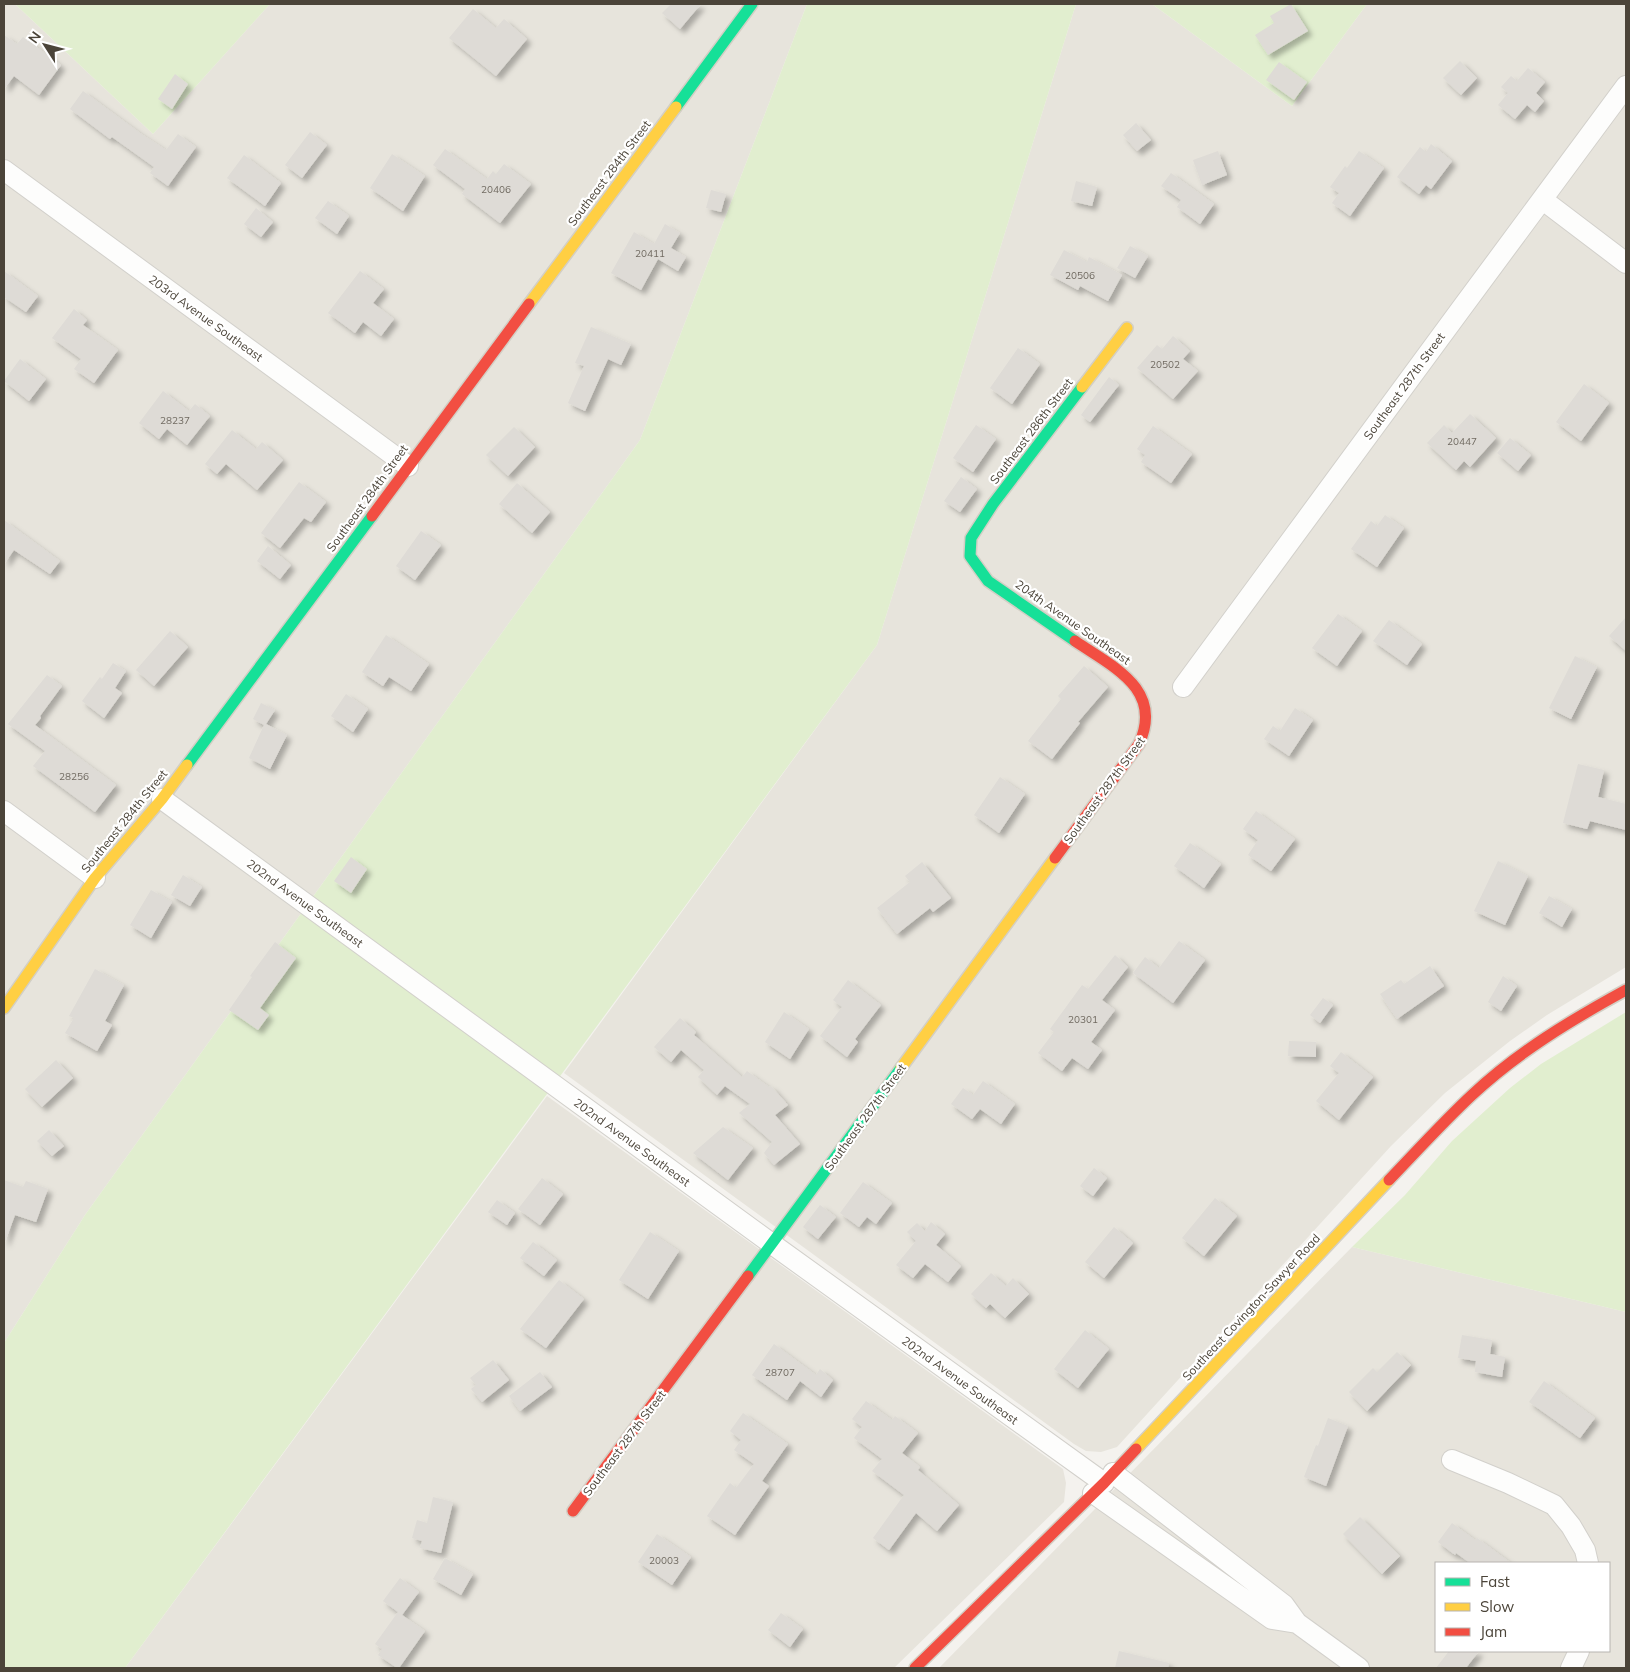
<svg xmlns="http://www.w3.org/2000/svg" width="1630" height="1672" font-family="Mulish,sans-serif">
  <defs>
    <filter id="shadow"><feDropShadow dx="4.5" dy="4.5" stdDeviation="2.5" flood-color="#0004"/></filter>
  </defs>
  <rect width="100%" height="100%" fill="#f4f2ee"/>
  <!-- residential -->
  <path fill="#e7e4dc" fill-rule="evenodd" d="M4 4H15L153 134 270 4H807L640 440 85 1215 4 1343Z
    M1076 4H1152L1292 106 1367 4H1626V967L1547 1015 1510 1041 1445 1093 1391 1146 1117 1447 1101 1452 1086 1451 1074 1444 564 1073 877 645Z
    M547 1096 1063 1469 1066 1483 1064 1502 894 1668H125Z
    M1352 1247 1626 1312V1668H939ZM1436 1563H1609V1651H1436Z"/>
  <!-- green -->
  <path fill="#e1eecf" d="M15 4H270L153 134Z
    M807 4H1076L877 645 125 1668H4V1343L85 1215 640 440Z
    M1152 4H1367L1292 106Z
    M1626 1012V1312L1352 1247 1405 1195 1452 1141 1510 1088 1541 1064Z"/>
  <!-- building -->
  <path fill="#dedbd6" filter="url(#shadow)" d="M671 4H701L680 29 662 13Z
    M1291 4 1308 31 1268 55 1255 35 1274 23 1270 16Z
    M473 9 496 28 504 19 527 39 496 76 449 38Z
    M4 35 17 44 23 37 61 65 39 95 14 76 4 89Z
    M1460 61 1477 78 1461 95 1443 78Z
    M1279 62 1307 82 1294 100 1266 80Z
    M1528 68 1545 82 1536 93 1544 101 1535 112 1527 105 1515 119 1498 105 1508 93 1501 87 1511 76 1517 81Z
    M175 74 188 84 172 109 158 99Z
    M83 91 140 133 166 150 178 134 196 147 168 186 150 173 154 167 112 137 110 139 70 109Z
    M1136 123 1151 140 1137 151 1123 135Z
    M310 132 327 145 302 178 285 165Z
    M1431 144 1452 161 1431 189 1426 185 1419 194 1397 177 1420 147 1426 152Z
    M445 149 487 179 493 171 496 174 504 164 531 184 500 223 462 194 465 189 433 165Z
    M1218 151 1227 175 1202 185 1193 160Z
    M1359 151 1384 168 1350 216 1332 203 1339 193 1330 187 1345 166 1347 168Z
    M392 154 425 176 403 211 370 188Z
    M244 155 281 183 265 206 227 178Z
    M1171 173 1214 204 1200 224 1177 207 1181 200 1161 186Z
    M1076 181 1097 187 1092 206 1071 201Z
    M711 190 726 194 721 212 706 208Z
    M328 201 349 216 337 234 315 218Z
    M256 208 273 222 261 237 244 224Z
    M665 224 680 233 671 248 686 257 678 271 658 259 641 290 611 273 634 232 654 244Z
    M1130 246 1148 256 1135 278 1117 268Z
    M1064 250 1087 262 1089 257 1122 275 1108 301 1080 286 1078 290 1050 275Z
    M4 271 38 296 26 312 4 297Z
    M360 271 384 289 373 303 394 319 381 336 363 322 355 333 328 313Z
    M74 309 87 320 83 325 118 350 94 383 74 369 81 359 52 338Z
    M591 327 631 344 621 365 608 359 585 411 568 403 584 366 575 363Z
    M1173 336 1190 351 1183 359 1198 371 1173 399 1137 368 1157 345 1162 349Z
    M1018 348 1040 364 1012 404 990 388Z
    M20 359 46 379 29 401 4 381Z
    M1109 377 1119 385 1090 422 1081 415Z
    M1584 384 1609 403 1581 441 1556 422Z
    M163 391 189 411 195 404 210 416 187 445 167 429 159 439 139 423Z
    M1470 414 1496 438 1470 467 1464 461 1456 470 1427 443 1444 425 1452 433Z
    M976 425 996 439 973 472 953 458Z
    M1153 426 1192 454 1171 483 1141 462 1145 455 1137 449Z
    M514 427 535 447 508 476 486 455Z
    M232 430 256 449 262 442 283 460 257 490 226 464 217 474 205 464Z
    M1510 438 1531 455 1518 471 1497 453Z
    M961 477 977 489 960 512 944 501Z
    M299 482 326 502 311 522 304 518 280 548 261 533Z
    M517 483 550 512 532 533 499 504Z
    M1385 515 1404 528 1377 567 1351 549 1371 521 1377 526Z
    M4 520 60 561 50 574 14 550 4 564Z
    M421 531 441 545 415 580 396 566Z
    M268 546 291 565 280 579 257 561Z
    M1338 614 1362 631 1337 666 1312 648Z
    M1626 617V651L1609 636Z
    M1389 620 1422 644 1407 665 1373 641Z
    M170 631 188 647 154 686 136 670Z
    M386 635 429 664 411 691 389 677 383 686 362 672Z
    M1575 656 1597 667 1571 719 1549 708Z
    M113 663 126 671 115 688 122 693 104 718 82 701 100 677 102 679Z
    M1084 666 1108 687 1078 722 1080 723 1052 759 1028 741 1061 699 1058 696Z
    M47 675 62 686 40 716 41 718 35 725 116 785 95 812 33 766 45 751 8 724Z
    M346 694 368 709 353 732 331 716Z
    M261 703 275 710 266 724 287 735 270 769 249 758 264 725 253 719Z
    M1295 708 1313 720 1289 756 1264 739 1273 726 1280 731Z
    M1578 764 1604 770 1598 797 1626 804V830L1590 821 1587 829 1563 823Z
    M1000 777 1025 794 999 833 974 815Z
    M1256 811 1295 839 1271 871 1248 855 1258 840 1243 829Z
    M1190 843 1221 864 1204 888 1174 866Z
    M351 857 367 869 351 893 334 881Z
    M1498 861 1528 876 1505 925 1474 911Z
    M922 862 951 898 933 912 930 908 897 934 877 908 910 882 905 876Z
    M183 875 202 887 190 906 171 895Z
    M151 890 172 902 151 938 130 925Z
    M1549 896 1572 909 1562 927 1539 913Z
    M1179 941 1205 960 1173 1003 1133 973 1145 957 1159 968Z
    M275 942 296 958 260 1008 269 1015 258 1030 229 1010 252 977 250 976Z
    M1115 955 1128 967 1102 1000 1115 1010 1091 1042 1102 1050 1088 1069 1072 1058 1062 1071 1038 1053 1054 1032 1050 1029 1082 985 1088 989Z
    M1430 966 1444 986 1397 1019 1380 994 1401 980 1404 984Z
    M95 969 124 985 105 1021 112 1025 97 1051 65 1033 74 1018 69 1016Z
    M1503 976 1517 986 1501 1011 1488 1002Z
    M848 980 881 1005 855 1039 858 1042 847 1057 820 1036 842 1007 833 1000Z
    M1323 998 1333 1005 1320 1023 1310 1015Z
    M784 1012 809 1029 790 1059 765 1042Z
    M680 1018 696 1032 694 1035 742 1077 747 1071 769 1087 771 1086 788 1105 775 1115 800 1144 774 1165 764 1153 772 1142 739 1113 750 1104 725 1086 717 1095 698 1077 704 1070 681 1050 671 1062 654 1047Z
    M1289 1041 1316 1042V1057L1288 1056Z
    M1341 1052 1373 1077 1339 1120 1316 1101 1339 1073 1330 1066Z
    M56 1060 73 1078 42 1107 25 1089Z
    M983 1081 1015 1104 1001 1124 980 1109 972 1119 951 1104 963 1088 973 1095Z
    M723 1127 753 1148 728 1180 693 1153Z
    M49 1130 64 1146 52 1156 37 1141Z
    M1094 1168 1107 1178 1093 1196 1080 1186Z
    M542 1178 563 1194 540 1225 518 1209Z
    M4 1180 23 1187 26 1181 48 1189 36 1222 15 1215 5 1242H4Z
    M863 1182 892 1203 876 1224 867 1217 859 1227 840 1213Z
    M1215 1198 1237 1216 1204 1256 1182 1238Z
    M497 1200 515 1213 507 1225 488 1212Z
    M820 1205 836 1217 818 1239 803 1227Z
    M931 1222 945 1234 936 1245 961 1266 948 1282 925 1264 913 1278 896 1265 916 1241 907 1232 917 1223 925 1231Z
    M1114 1227 1133 1243 1104 1278 1085 1262Z
    M650 1232 679 1251 648 1299 619 1280Z
    M533 1242 557 1260 544 1276 520 1258Z
    M991 1273 1006 1286 1013 1278 1029 1294 1005 1318 990 1304 986 1308 971 1294Z
    M559 1280 584 1299 546 1348 520 1329Z
    M1085 1330 1109 1349 1078 1388 1054 1369Z
    M1462 1335 1492 1340 1490 1354 1505 1357 1502 1377 1475 1372 1476 1361 1458 1358Z
    M774 1344 816 1375 820 1369 833 1380 821 1397 800 1381 787 1400 752 1375Z
    M1397 1352 1411 1365 1367 1411 1349 1392 1373 1368 1377 1372Z
    M493 1360 509 1380 482 1402 471 1389 476 1385 470 1378Z
    M540 1372 552 1387 520 1411 509 1396Z
    M1544 1381 1595 1418 1580 1438 1529 1402Z
    M866 1401 892 1420 895 1416 918 1433 902 1453 920 1467 918 1470 959 1505 937 1531 916 1513 889 1550 873 1538 904 1495 872 1471 882 1459 854 1438 862 1427 852 1419Z
    M743 1413 788 1444 762 1481 769 1486 735 1535 707 1516 730 1483 736 1488 754 1464 734 1450 741 1440 730 1431Z
    M1328 1418 1348 1426 1326 1486 1304 1477 1316 1445 1318 1446Z
    M433 1497 453 1502 441 1553 420 1548 422 1541 412 1538 417 1520 427 1523Z
    M1360 1517 1400 1556 1382 1574 1343 1534Z
    M1452 1523 1475 1540 1477 1538 1511 1563H1470L1456 1553 1455 1555 1438 1542Z
    M657 1534 691 1557 672 1585 638 1562Z
    M445 1558 473 1574 461 1595 433 1579Z
    M400 1578 419 1592 402 1615 425 1631 399 1668H397L378 1655 382 1649 375 1644 398 1612 383 1601Z
    M781 1613 803 1629 790 1647 768 1630Z
    M1119 1651 1169 1663 1168 1668H1115Z
    M1449 1651H1479L1466 1668H1436Z"/>
  <g fill="none" stroke-linecap="round" stroke-linejoin="round">
    <defs>
      <path id="street" d="M4 170 408 466
        M1543 200 1626 263
        M1183 687 1461 309 1626 86
        M162 799 772 1244 1104 1483
        M4 811 95 878
        M1452 1460 1508 1483 1554 1505 1571 1526 1585 1550 1588 1563
        M1093 1493 1272 1619 1297 1623 1284 1605 1113 1473
        M1297 1623 1359 1668
        M1571 1668 1579 1651"/>
      <path id="fast" d="M676 107 752 4
        M1075 641 988 581 970 556 971 538 993 504 1082 387
        M187 765 372 516
        M748 1276 901 1068"/>
      <path id="slow" d="M529 304 676 107
        M1082 387 1127 328
        M4 1008 95 878 162 799 187 765
        M901 1068 1055 858
        M1136 1449 1389 1180"/>
      <path id="jam" d="M372 516 529 304
        M1055 858 1139 744C1164 689 1113 667 1075 641
        M1389 1180C1416 1152 1443 1122 1472 1095 1518 1052 1571 1020 1626 990
        M573 1511 748 1276
        M915 1668 1104 1483 1136 1449"/>
    </defs>
    <!-- street casing -->
    <use href="#street" stroke="#d2d0cb" stroke-width="22"/>
    <!-- fast casing -->
    <use href="#fast" stroke="#d3cfc5" stroke-width="14"/>
    <!-- slow casing -->
    <use href="#slow" stroke="#d3cfc5" stroke-width="14"/>
    <!-- jam casing -->
    <use href="#jam" stroke="#d3cfc5" stroke-width="14"/>
    <!-- street -->
    <use href="#street" stroke="#fdfdfc" stroke-width="20"/>
    <!-- fast -->
    <use href="#fast" stroke="#16e098" stroke-width="11"/>
    <!-- slow -->
    <use href="#slow" stroke="#ffcf43" stroke-width="11"/>
    <!-- jam -->
    <use href="#jam" stroke="#f24e42" stroke-width="11"/>
  </g>
  <g text-anchor="middle" dominant-baseline="central" stroke-width="4.5" stroke-linejoin="round" paint-order="stroke">
    <!-- number labels -->
    <g font-size="10" fill="#706a61">
      <text x="496" y="189">20406</text>
      <text x="650" y="253">20411</text>
      <text x="1080" y="275">20506</text>
      <text x="1165" y="364">20502</text>
      <text x="175" y="420">28237</text>
      <text x="1462" y="441">20447</text>
      <text x="74" y="776">28256</text>
      <text x="1083" y="1019">20301</text>
      <text x="780" y="1372">28707</text>
      <text x="664" y="1560">20003</text>
    </g>
    <!-- street labels -->
    <g font-size="12" fill="#4b4439" stroke="#fff">
      <text transform="translate(609 173) rotate(-53)">Southeast 284th Street</text>
      <text transform="translate(206 318) rotate(36)">203rd Avenue Southeast</text>
      <text transform="translate(1404 386) rotate(-54)">Southeast 287th Street</text>
      <text transform="translate(1031 431) rotate(-53)">Southeast 286th Street</text>
      <text transform="translate(367 498) rotate(-54)">Southeast 284th Street</text>
      <text transform="translate(1073 622) rotate(35)">204th Avenue Southeast</text>
      <text transform="translate(1104 790) rotate(-54)">Southeast 287th Street</text>
      <text transform="translate(124 821) rotate(-51)">Southeast 284th Street</text>
      <text transform="translate(305 903) rotate(36)">202nd Avenue Southeast</text>
      <text transform="translate(865 1117) rotate(-54)">Southeast 287th Street</text>
      <text transform="translate(632 1142) rotate(36)">202nd Avenue Southeast</text>
      <text transform="translate(1251 1307) rotate(-47)">Southeast Covington-Sawyer Road</text>
      <text transform="translate(960 1380) rotate(36)">202nd Avenue Southeast</text>
      <text transform="translate(624 1443) rotate(-53)">Southeast 287th Street</text>
    </g>
  </g>
  <!-- border -->
  <rect width="1630" height="1672" fill="none" stroke="#4b4439" stroke-width="10"/>
  <!-- legend -->
  <rect x="1435" y="1562" width="175" height="90" fill="#ffffff" stroke="#b7b4b0"/>
  <rect x="1445" y="1578" width="25" height="8" fill="#16e098" stroke="#b7b4b0"/>
  <text x="1480" y="1587" font-size="15" fill="#4b4439">Fast</text>
  <rect x="1445" y="1603" width="25" height="8" fill="#ffcf43" stroke="#b7b4b0"/>
  <text x="1480" y="1612" font-size="15" fill="#4b4439">Slow</text>
  <rect x="1445" y="1628" width="25" height="8" fill="#f24e42" stroke="#b7b4b0"/>
  <text x="1480" y="1637" font-size="15" fill="#4b4439">Jam</text>
  <!-- north arrow -->
  <g transform="translate(45 45) rotate(306)" stroke="#ffffff" stroke-width="4" paint-order="stroke">
  <path d="M0-4L9 19L0 12L-9 19Z" fill="#4b4439"/>
  <text y="-8" font-size="14" font-weight="bold" text-anchor="middle" fill="#4b4439">N</text>
  </g>
</svg>
